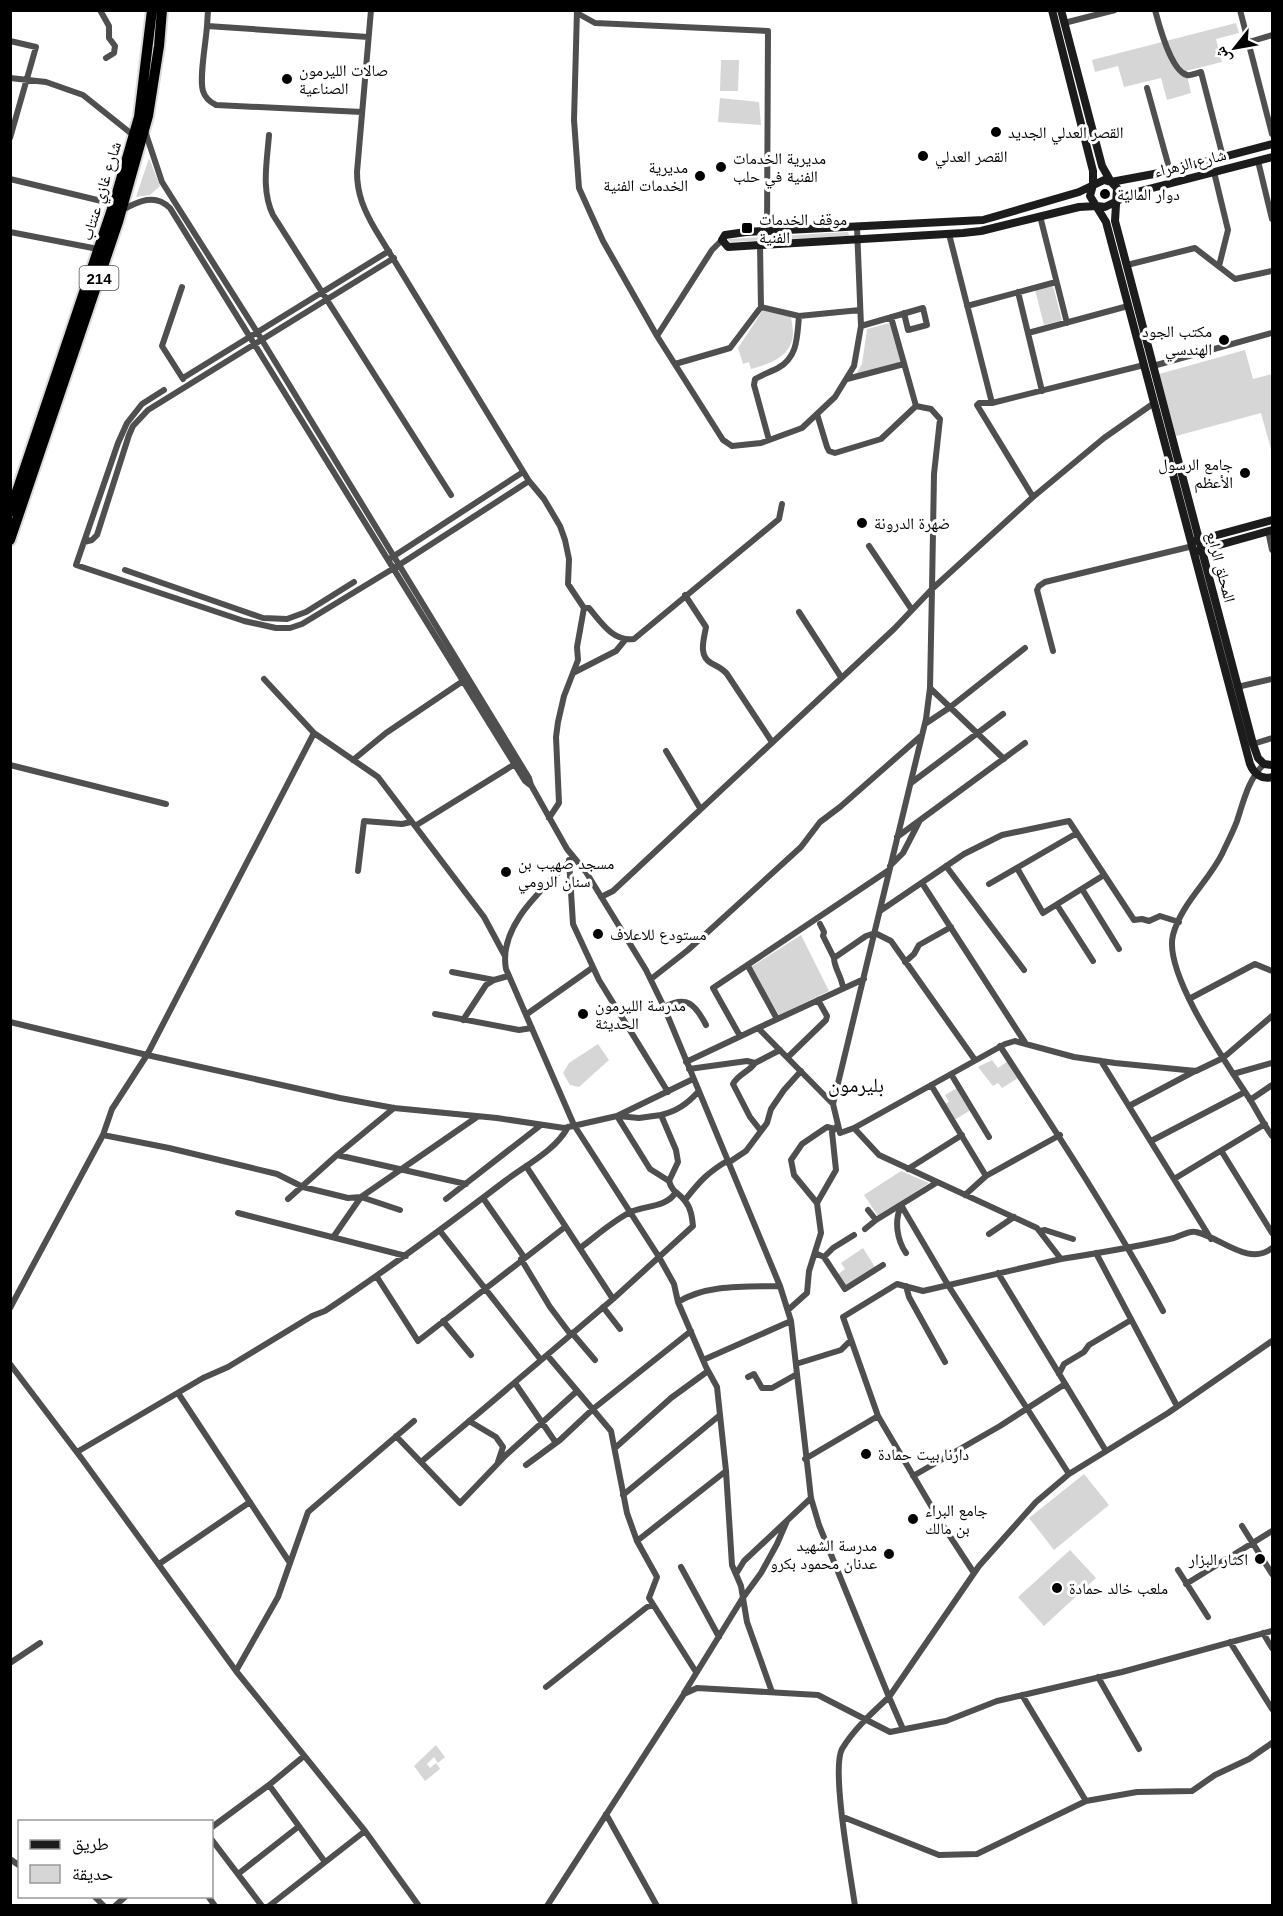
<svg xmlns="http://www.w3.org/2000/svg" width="1283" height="1916" font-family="Helvetica,'Noto Naskh Arabic',sans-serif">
  <rect width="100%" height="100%" fill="#fff"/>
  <!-- green -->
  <path fill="#d6d6d6" d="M1236 23 1239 33 1216 39 1222 62 1186 71 1191 93 1167 100 1161 78 1124 87 1118 66 1095 72 1092 60Z
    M721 60H739L738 91H720Z
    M720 98 759 102 761 125 718 122Z
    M149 158 160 186 150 195 136 197Z
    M848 232 849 236 730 242 728 239Z
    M1053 286 1062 320 1044 325 1035 290Z
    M763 310 790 311C791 318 793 327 793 335 791 357 769 364 751 369L749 362 743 364 738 348Z
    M893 322 903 360 900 363 855 376 862 364 867 329Z
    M1245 350 1253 379 1272 374V453L1261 413 1176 436 1159 374Z
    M801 935 829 991 779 1015 751 967Z
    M598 1044 609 1060 579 1087 570 1085 563 1073 569 1063Z
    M992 1060 998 1068 1008 1061 1018 1078 1002 1088 998 1083 993 1086 978 1067Z
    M957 1088 971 1110 954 1120 945 1104 949 1102 945 1095Z
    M901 1171 929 1183 878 1216 864 1195Z
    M863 1248 875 1267 845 1287 837 1275 845 1269 841 1263Z
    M1084 1474 1109 1505 1054 1550 1029 1518Z
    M1070 1550 1096 1578 1044 1626 1018 1597Z
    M436 1745 445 1757 438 1763 434 1757 427 1764 430 1768 436 1763 440 1769 425 1781 414 1766Z"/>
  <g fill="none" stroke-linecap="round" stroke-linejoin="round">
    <defs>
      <path id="highway" d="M10 512 115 200 139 117 152 10
        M10 540 118 222 148 116 159 46 162 10"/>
    </defs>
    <!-- highway casing -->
    <use href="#highway" stroke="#dbdbdb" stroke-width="14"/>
    <!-- street -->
    <path stroke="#4f4f4f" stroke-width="6" d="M100 10 109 26V38L115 46 114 53 106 58
      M371 10 357 172C357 194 364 210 375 229L529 481 544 499 560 526 565 540 569 559 568 584 584 608 577 647 578 660 564 696 558 722 556 737 559 803 549 818
      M577 10 574 120 579 188 603 241 657 336 712 250 722 240
      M1155 10C1159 25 1171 71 1187 75 1191 76 1197 73 1201 72L1223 157
      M1240 10 1272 134
      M577 13 595 23 768 31 767 231
      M1064 23 1115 10
      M207 26 208 10
      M10 41 36 47 10 138
      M1249 42 1272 35
      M10 78 46 82 83 95 133 135
      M1147 88 1170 171
      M362 112 216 105C210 102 205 98 203 91 199 78 206 42 207 26L368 37
      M145 131 162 182 257 332 529 778 531 785 567 849 586 872 646 970 664 1007 780 1286 791 1321 811 1498 819 1525 889 1697C872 1713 854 1729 842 1749 831 1769 851 1877 855 1906
      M269 135C267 162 261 190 273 215L451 495
      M1258 161 1272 219
      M1214 172 1228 230 1219 266
      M10 179 114 204
      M122 210C139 201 155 193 170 208L525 781 530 785
      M1040 216 1067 323
      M10 232 98 249
      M949 234 992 403 1144 365
      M760 245 761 307
      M1127 265 1195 248 1235 279 1272 271
      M182 287 162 346 183 379
      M1018 292 1042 391
      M967 306 1056 282
      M891 317 916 406
      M861 326 923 308 927 325 908 330 904 313
      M1028 333 1128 306
      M657 336 723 440 732 446 761 443 802 428 835 397 854 366 861 326 857 227
      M675 364 730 348 761 307 799 316
      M1153 366 1272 333
      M183 378 389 251
      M847 379 904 364
      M164 390 142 404 127 423 118 443 76 565 244 621 276 628H290L302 624 399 565 529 481
      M992 403H979L977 405 1033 497
      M769 440 754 385 755 379C762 375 770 372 778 368 798 357 797 337 799 316L860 310
      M1268 531 1272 550
      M84 542 92 540 97 535 129 435 133 426 148 410 394 258
      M869 546 912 610
      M391 558 523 472
      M125 570 263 618 287 619 306 612 354 582
      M685 595 706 627C704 639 698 656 711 663 718 667 722 668 727 674L772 742
      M584 608H589C601 622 613 642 634 639L779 519 782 504
      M799 612 841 677
      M1053 651 1037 590 1039 586 1045 582 1193 546
      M573 673 616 651 625 640
      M264 679 314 733 378 777 484 917 505 956
      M1237 687 1272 679
      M930 688 1004 759
      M925 724 949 708 1025 648
      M1253 744 1272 738
      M666 751 700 808
      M353 760 386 733 463 681
      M1264 764C1248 780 1244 800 1237 821 1233 832 1227 843 1222 854 1208 882 1181 904 1173 935 1163 974 1229 1067 1251 1101 1258 1113 1264 1125 1272 1136
      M10 765 166 804
      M911 783 1003 714
      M415 826 515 764
      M897 837 1025 743
      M569 860 573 924 599 980 668 1092
      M569 862C542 890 498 926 506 969L574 1125 659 1257 674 1284 678 1302
      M890 866 903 853 919 822
      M946 866 1024 970
      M1017 868 1043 913 1104 875
      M358 871 364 821 402 824 411 822
      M922 883 1026 1044
      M989 884 1077 833
      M1082 889 1119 949
      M601 897 613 891 894 629 932 589 934 474 940 419 931 409 916 406 881 439 835 453 829 451 827 447 817 414
      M1057 905 1093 961
      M880 911 964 854 1002 835 1069 821 1134 920 1142 919 1149 921 1160 916 1179 922
      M820 924 824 932 823 936 834 958
      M905 962 914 954 919 945 951 927
      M748 966 777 1019
      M452 972 494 980 508 976
      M651 979 688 950 801 847 820 822 840 807 922 735
      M843 988C842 977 834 968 834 958L866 936 875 933 891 941 975 1060
      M1189 999 1255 964 1272 971
      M664 1007C687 995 695 1004 706 1025
      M435 1014 519 1030 532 1028
      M527 1014 592 968
      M463 1020 486 985 494 980
      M10 1022 147 1055 340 1098 394 1108 497 1118 564 1128 617 1116 693 1079
      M758 1028 864 979
      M740 1036 713 988 889 870
      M1000 1046C1057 1133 1114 1220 1163 1311
      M788 1057 826 1020 827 1016 818 1000
      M1101 1061 1211 1239
      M686 1062 758 1028 833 1104 840 1133 854 1128 1005 1044 1015 1041 1074 1057 1115 1063 1196 1071 1223 1058 1272 1016
      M755 1063C749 1072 738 1074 733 1084L750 1117 761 1131
      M689 1069 747 1061 755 1063 780 1050
      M951 1074 989 1137
      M1233 1074 1272 1063
      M931 1085 986 1176
      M1250 1100 1272 1085
      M833 1104 926 719 930 688 932 589 1033 497 1104 438 1154 403
      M1129 1106 1195 1071
      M661 1115C677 1111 687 1104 698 1092
      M618 1116 639 1118 661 1115 676 1150 678 1162 669 1181
      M854 1128 879 1155 1037 1228 1061 1259C1099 1253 1137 1247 1174 1238 1180 1236 1190 1230 1196 1232 1220 1237 1249 1267 1272 1248
      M103 1135 169 1148 277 1174 303 1187 348 1198 361 1197 400 1210
      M1151 1141 1245 1092
      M1222 1152 1272 1233
      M337 1155 466 1184
      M728 1163 746 1151 767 1123 771 1109 784 1090 801 1071
      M526 1166 613 1299
      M908 1169 962 1135
      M1174 1179 1265 1124
      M965 1195 986 1176 1060 1135
      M483 1198 524 1257
      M288 1199 337 1155 394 1108
      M446 1199 541 1125
      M685 1200C699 1182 707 1173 727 1161
      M817 1203 794 1175 791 1160 802 1144 827 1127 835 1129
      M901 1205 948 1285 1069 1474
      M901 1206C894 1221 897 1240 906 1253
      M868 1210 876 1220 936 1183
      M238 1213 406 1256
      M865 1229 876 1220
      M440 1231 541 1360
      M1040 1231 1045 1230 1073 1239
      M989 1234 1014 1217
      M334 1236 361 1197 477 1117
      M580 1248C595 1237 616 1218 633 1211 646 1206 668 1206 675 1193
      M815 1253 824 1257 845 1289 883 1265
      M1096 1253 1177 1406
      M824 1257 833 1248 854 1235
      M521 1259 550 1307 571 1335
      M998 1273 1106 1451
      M377 1277 418 1341 565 1227
      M906 1286 909 1297 945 1362
      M603 1307 620 1329
      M10 1308 103 1135 112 1109 147 1055 314 733
      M788 1310 807 1293 809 1271 821 1233 817 1203 836 1170 832 1132 838 1125
      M443 1321 471 1355
      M572 1333 595 1360
      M547 1355 611 1431 627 1513 637 1541 657 1577 649 1598 696 1672
      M703 1360 791 1321
      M10 1364 82 1459 236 1671 365 1831 419 1906
      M796 1364 841 1350 851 1340
      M1059 1374 1064 1364 1084 1352 1089 1345 1131 1320
      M748 1377 754 1374 762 1388H772L797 1374
      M515 1383 556 1443
      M178 1393 290 1563
      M469 1421 496 1437 503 1447 498 1462
      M396 1436 460 1503 505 1456 576 1392
      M615 1448 671 1398 708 1371
      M77 1452 203 1378 228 1367 312 1316 325 1311C387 1270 446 1226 505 1181 526 1165 555 1151 568 1127
      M805 1459 878 1416
      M421 1462 613 1299 693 1226C692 1217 691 1208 685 1201 678 1191 673 1194 669 1181L650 1169 617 1116
      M526 1465 560 1440 593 1409 691 1331
      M913 1476 1000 1426 1065 1384
      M623 1495 720 1415
      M1242 1526 1272 1574
      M637 1541 726 1471
      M159 1564 250 1502
      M681 1567 719 1637
      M1178 1570 1208 1617
      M974 1573 940 1521 878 1416 843 1317 897 1284 923 1291 1061 1259
      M736 1574 744 1561 811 1498
      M1186 1584 1272 1531
      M1263 1633 1272 1648
      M1230 1642 1272 1709
      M10 1663 40 1643
      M236 1671 278 1597 308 1512 414 1421
      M1098 1677 1139 1749
      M546 1687 647 1607 653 1605
      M772 1692 747 1622 741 1586 732 1565 726 1471 717 1387 706 1367 678 1302C708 1284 745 1287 780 1286
      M684 1693 742 1599 761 1573 777 1544 787 1521
      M1022 1695 1086 1801
      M903 1729 889 1697 979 1566 1036 1502 1069 1474 1168 1413 1272 1341
      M269 1785 325 1862
      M606 1814 657 1906
      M843 1817 939 1855 977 1854 1086 1801 1137 1792 1192 1791 1215 1775 1249 1759 1272 1743
      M212 1827 269 1785 304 1756
      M212 1840 262 1906
      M10 1859 20 1866
      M238 1874 298 1827
      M94 1896 104 1906
      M208 1896 215 1906
      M115 1906 126 1896
      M269 1906 365 1831
      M547 1906 684 1694 697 1688 818 1695 890 1732 946 1721 997 1701 1122 1672 1272 1631"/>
    <!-- secondary -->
    <path stroke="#1c1c1c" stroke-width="8" d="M1052 10 1093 171V185L1090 196 1106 222 1250 764C1254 774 1262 780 1272 777
      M1061 10 1102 166 1111 182 1170 171 1272 144
      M1272 157 1133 193 1105 207 1097 206 1079 207 981 231 963 233 728 247 722 240 725 235 746 232 983 220 1079 192 1104 180 1111 182 1117 188 1115 221 1253 744 1258 758 1264 764 1272 765
      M1195 541 1272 520
      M1198 551 1272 530"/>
    <!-- highway -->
    <use href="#highway" stroke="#000" stroke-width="10"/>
  </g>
  <!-- markers -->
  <g fill="#000" stroke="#fff" stroke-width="2">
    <circle cx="287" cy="79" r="6"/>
    <circle cx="996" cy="132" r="6"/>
    <circle cx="923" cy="156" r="6"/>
    <circle cx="721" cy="167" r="6"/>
    <circle cx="700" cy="176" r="6"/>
    <circle cx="1105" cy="194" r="6"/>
    <rect x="741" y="222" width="12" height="12" rx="3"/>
    <circle cx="1224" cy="340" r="6"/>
    <circle cx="1245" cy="473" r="6"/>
    <circle cx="862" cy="523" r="6"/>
    <circle cx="506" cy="872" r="6"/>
    <circle cx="598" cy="934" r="6"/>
    <circle cx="583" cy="1014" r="6"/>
    <circle cx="866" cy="1454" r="6"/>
    <circle cx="913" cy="1519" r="6"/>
    <circle cx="889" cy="1554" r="6"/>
    <circle cx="1260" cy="1559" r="6"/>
    <circle cx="1057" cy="1588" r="6"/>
  </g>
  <g text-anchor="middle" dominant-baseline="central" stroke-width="6" stroke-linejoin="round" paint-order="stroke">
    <!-- shield labels -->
    <rect fill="#fff" stroke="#4c4c4c" stroke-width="1.5" x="79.5" y="266" width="39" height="24" rx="4.5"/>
    <g font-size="15" font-weight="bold" fill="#000">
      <text x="99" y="278">214</text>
    </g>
    <!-- poi labels -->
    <g font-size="16" fill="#000" stroke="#fff" text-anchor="start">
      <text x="299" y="70">صالات الليرمون<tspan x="299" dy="18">الصناعية</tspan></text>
      <text x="1008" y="132">القصر العدلي الجديد</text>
      <text x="935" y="156">القصر العدلي</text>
      <text x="733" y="158">مديرية الخدمات<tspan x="733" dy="18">الفنية في حلب</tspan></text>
      <text x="688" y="167" text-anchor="end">مديرية<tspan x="688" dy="18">الخدمات الفنية</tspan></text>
      <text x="1117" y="194">دوار المالية</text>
      <text x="759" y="219">موقف الخدمات<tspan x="759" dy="18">الفنية</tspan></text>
      <text x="1212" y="331" text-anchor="end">مكتب الجود<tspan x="1212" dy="18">الهندسي</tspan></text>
      <text x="1233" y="464" text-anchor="end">جامع الرسول<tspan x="1233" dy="18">الأعظم</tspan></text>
      <text x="874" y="523">ضهرة الدرونة</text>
      <text x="518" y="863">مسجد صهيب بن<tspan x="518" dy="18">سنان الرومي</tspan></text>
      <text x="610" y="934">مستودع للاعلاف</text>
      <text x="595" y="1005">مدرسة الليرمون<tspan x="595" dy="18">الحديثة</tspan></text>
      <text x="878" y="1454">دارنا بيت حمادة</text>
      <text x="925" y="1510">جامع البراء<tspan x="925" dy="18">بن مالك</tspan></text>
      <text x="877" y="1545" text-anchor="end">مدرسة الشهيد<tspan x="877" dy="18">عدنان محمود بكرو</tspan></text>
      <text x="1248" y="1559" text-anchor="end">اكثار البزار</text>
      <text x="1069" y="1588">ملعب خالد حمادة</text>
    </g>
    <!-- street labels -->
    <g font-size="16" fill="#000" stroke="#fff">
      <text transform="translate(1190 163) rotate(-14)">شارع الزهراء</text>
      <text transform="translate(101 191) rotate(-73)">شارع غازي عنتاب</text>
      <text transform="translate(1221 567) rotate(75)">المحلق الرابع</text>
    </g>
    <!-- quarter labels -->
    <g font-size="20" fill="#000" stroke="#fff">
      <text x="856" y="1085">بليرمون</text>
    </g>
  </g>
  <!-- border -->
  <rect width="1283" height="1916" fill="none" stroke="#000000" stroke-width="24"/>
  <!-- legend -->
  <rect x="18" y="1820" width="195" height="78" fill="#ffffff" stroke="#999999" stroke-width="1.5"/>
  <rect x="30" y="1840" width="30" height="9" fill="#1c1c1c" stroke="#999999" stroke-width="1.5"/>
  <text x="72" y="1850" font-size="18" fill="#000000">طريق</text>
  <rect x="30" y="1865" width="30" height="18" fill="#d6d6d6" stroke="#999999" stroke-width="1.5"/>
  <text x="72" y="1880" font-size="18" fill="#000000">حديقة</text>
  <!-- north arrow -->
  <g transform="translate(1235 48) rotate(239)" stroke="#ffffff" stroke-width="4.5" paint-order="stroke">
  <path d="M0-4.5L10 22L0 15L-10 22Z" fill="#000000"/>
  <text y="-9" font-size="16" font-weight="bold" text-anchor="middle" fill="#000000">ش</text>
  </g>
</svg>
